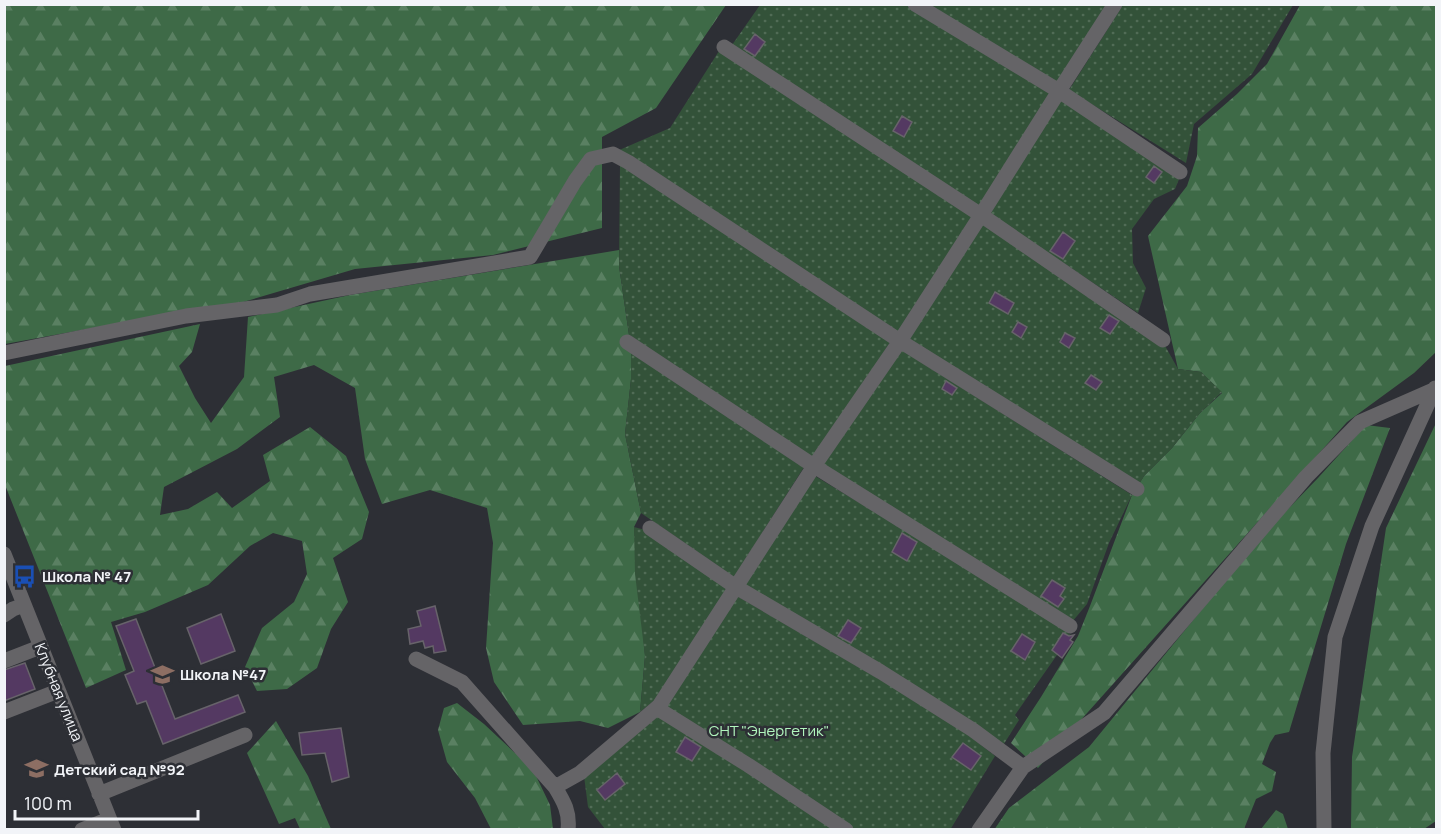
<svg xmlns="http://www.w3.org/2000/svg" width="1441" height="834" font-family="Manrope,sans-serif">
  <defs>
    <pattern id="forest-firs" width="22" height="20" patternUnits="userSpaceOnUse" patternTransform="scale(1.5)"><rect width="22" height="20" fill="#3e6a47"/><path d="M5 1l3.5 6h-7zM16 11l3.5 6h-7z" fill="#5a8062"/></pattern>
    <pattern id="garden-dots" width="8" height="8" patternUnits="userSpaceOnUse" patternTransform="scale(1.5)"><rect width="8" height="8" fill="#335239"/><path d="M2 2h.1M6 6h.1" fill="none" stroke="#516c56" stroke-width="1.8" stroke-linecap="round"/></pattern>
  </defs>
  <rect width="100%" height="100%" fill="#2d2f35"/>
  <!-- forest -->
  <path fill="url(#forest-firs)" d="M5 5H726L656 108 602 137V228L493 255 355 269 223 308 164 315 5 344Z
    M1300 5H1436V352L1414 373 1347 422 1038 768 1011 743 1041 697 1078 636 1090 606 1132 495 1144 476 1172 448 1200 413 1222 393 1201 372 1178 369 1148 236 1187 186 1197 156 1198 128 1237 94 1267 64Z
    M619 250V266L631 349V379L625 434 641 513 634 527 645 656 640 712 608 728 580 721 523 725 494 682 486 648 493 543 487 508 430 490 382 504 365 459 355 388 314 365 274 377 280 417 237 449 164 487 160 515 188 509 217 492 232 508 270 481 263 455 310 427 346 456 369 512 362 539 333 558 348 602 331 629 317 668 287 689 257 691 245 667 262 628 294 602 307 574 302 541 273 533 250 546 208 585 145 612 111 622 126 670 86 688 5 485V366L200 324 192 352 179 366 195 398 211 423 244 377 248 317 350 295Z
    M1436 423V821L1424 829H1351L1352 757 1386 528Z
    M1366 425 1390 428 1346 544 1289 732 1275 735 1270 743 1262 764 1276 772 1272 791 1256 799 1244 829 994 830 1009 808 1089 747 1263 535 1318 478Z
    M457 703 484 724 515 753H525L550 805 553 829H491L475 798 447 762 438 730 444 708Z
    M276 721 308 776 331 829H300L295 818 279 824 247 753Z
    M1276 810 1283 814 1288 829H1261Z"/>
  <!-- garden -->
  <path fill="url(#garden-dots)" d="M760 5H1107L897 334 617 151 670 128 719 51 732 45Z
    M1123 5H1293L1252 74 1194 124 1186 163 1069 90Z
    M1061 96 1180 177 1175 189 1154 199 1132 229 1133 263 1146 288 1138 313 989 213Z
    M620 165 891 341 813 460 629 335 619 266Z
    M981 223 1164 344 1178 369 1201 372 1222 392 1200 413 1172 448 1144 476 1136 489 905 339Z
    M631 349 806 464 734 577 641 513 625 434 631 379Z
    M900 349 1132 495 1109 543 1087 604 1072 622 822 465Z
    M815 476 1017 598 1071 635 1015 715 1019 720 1002 747 744 585Z
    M634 527 649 531 729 589 655 700 640 712 645 656 635 574Z
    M737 596 949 720 995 756 950 830 605 829 588 807 584 776 663 712Z"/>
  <!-- building -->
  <path fill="#543962" stroke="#67636a" stroke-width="1.5" d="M755 34 765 42 755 56 744 49Z
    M902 116 912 122 904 137 893 131Z
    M1154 166 1162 172 1154 183 1146 177Z
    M1063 232 1075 241 1063 259 1050 251Z
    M995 292 1014 303 1008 314 989 303Z
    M1109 315 1119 321 1110 334 1100 328Z
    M1018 322 1027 327 1021 338 1012 332Z
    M1065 333 1075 338 1069 348 1060 342Z
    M1091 375 1102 382 1096 390 1085 383Z
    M946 381 957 388 952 395 942 389Z
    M902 533 917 542 907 561 892 552Z
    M1052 580 1065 588 1060 596 1064 599 1058 607 1041 596Z
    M435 606 446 651 434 653 433 646 425 648 423 641 410 644 408 629 421 626 417 611Z
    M221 614 235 651 201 664 187 628Z
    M136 619 175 719 238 695 245 712 163 744 146 701 137 704 125 675 134 671 116 626Z
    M848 620 861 628 851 643 838 636Z
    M1063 633 1069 636 1074 635 1070 640 1073 642 1062 658 1052 650Z
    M1022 634 1035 642 1025 660 1011 651Z
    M25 663 35 689 4 701V670Z
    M341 728 349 777 332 782 325 753 302 755 299 733Z
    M685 737 701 747 692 761 676 752Z
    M963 743 981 756 971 770 952 757Z
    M617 773 625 784 605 800 597 790Z"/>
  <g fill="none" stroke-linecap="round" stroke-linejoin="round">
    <!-- minor -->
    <path stroke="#656467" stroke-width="15" d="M915 4 1059 91 1180 172
      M724 47 981 215 1163 340
      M627 342 814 466 1070 626
      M4 353 186 316 277 305 310 294 530 257 575 181 591 159 613 154 628 162 900 341 1137 489
      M650 528 736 587 881 672 973 730 1023 767
      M4 554 114 830
      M4 615 13 609 24 605
      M416 659 462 682 555 787
      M4 661 40 647
      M659 706 663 712 748 765 846 830
      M4 712 58 691
      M99 794 245 735
      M82 830 109 819
      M568 830C570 812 564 802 555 787L580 773 659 706 814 466 900 341 981 215 1059 91 1115 4
      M979 830 1023 767 1104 713 1306 477 1360 422 1433 390
      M1324 830 1323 753 1335 637 1372 526 1435 388"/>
  </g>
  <!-- icons -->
  <defs>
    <symbol id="bus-bare" viewBox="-9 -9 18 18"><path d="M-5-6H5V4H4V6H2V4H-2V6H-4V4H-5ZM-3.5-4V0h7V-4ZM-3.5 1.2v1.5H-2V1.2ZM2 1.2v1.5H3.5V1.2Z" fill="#1a4fb4" stroke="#2d2f35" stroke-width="2.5" paint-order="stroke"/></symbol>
    <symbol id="school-bare" viewBox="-9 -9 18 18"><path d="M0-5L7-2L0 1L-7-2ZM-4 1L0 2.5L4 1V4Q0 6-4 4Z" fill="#8d6e63" stroke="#2d2f35" stroke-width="2.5" paint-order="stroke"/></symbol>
  </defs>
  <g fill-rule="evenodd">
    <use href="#bus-bare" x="8" y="560" width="33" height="33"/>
    <use href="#school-bare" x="146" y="658" width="33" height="33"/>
    <use href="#school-bare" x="20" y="752" width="33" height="33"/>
  </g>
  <g text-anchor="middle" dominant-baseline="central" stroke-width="5" stroke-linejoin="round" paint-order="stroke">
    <!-- poi labels -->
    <g font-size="15" font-weight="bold" fill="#f2f4f8" stroke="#2d2f35" text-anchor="start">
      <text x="42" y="576">Школа № 47</text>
      <text x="180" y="674">Школа №47</text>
      <text x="54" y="769">Детский сад №92</text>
    </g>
    <!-- street labels -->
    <g font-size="15" fill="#f2f4f8" stroke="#2d2f35">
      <text transform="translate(59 692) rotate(68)">Клубная улица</text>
    </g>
    <!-- park labels -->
    <g font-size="15" fill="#b1f6bd" stroke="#2d2f35">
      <text x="769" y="730">СНТ "Энергетик"</text>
    </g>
  </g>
  <!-- border -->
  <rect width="1441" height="834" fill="none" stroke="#f2f4f8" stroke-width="12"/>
  <!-- scale -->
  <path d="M15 810v9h183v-9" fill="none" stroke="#f2f4f8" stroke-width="3"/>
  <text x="24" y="810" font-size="18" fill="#f2f4f8" stroke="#2d2f35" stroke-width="4.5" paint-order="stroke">100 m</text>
</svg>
